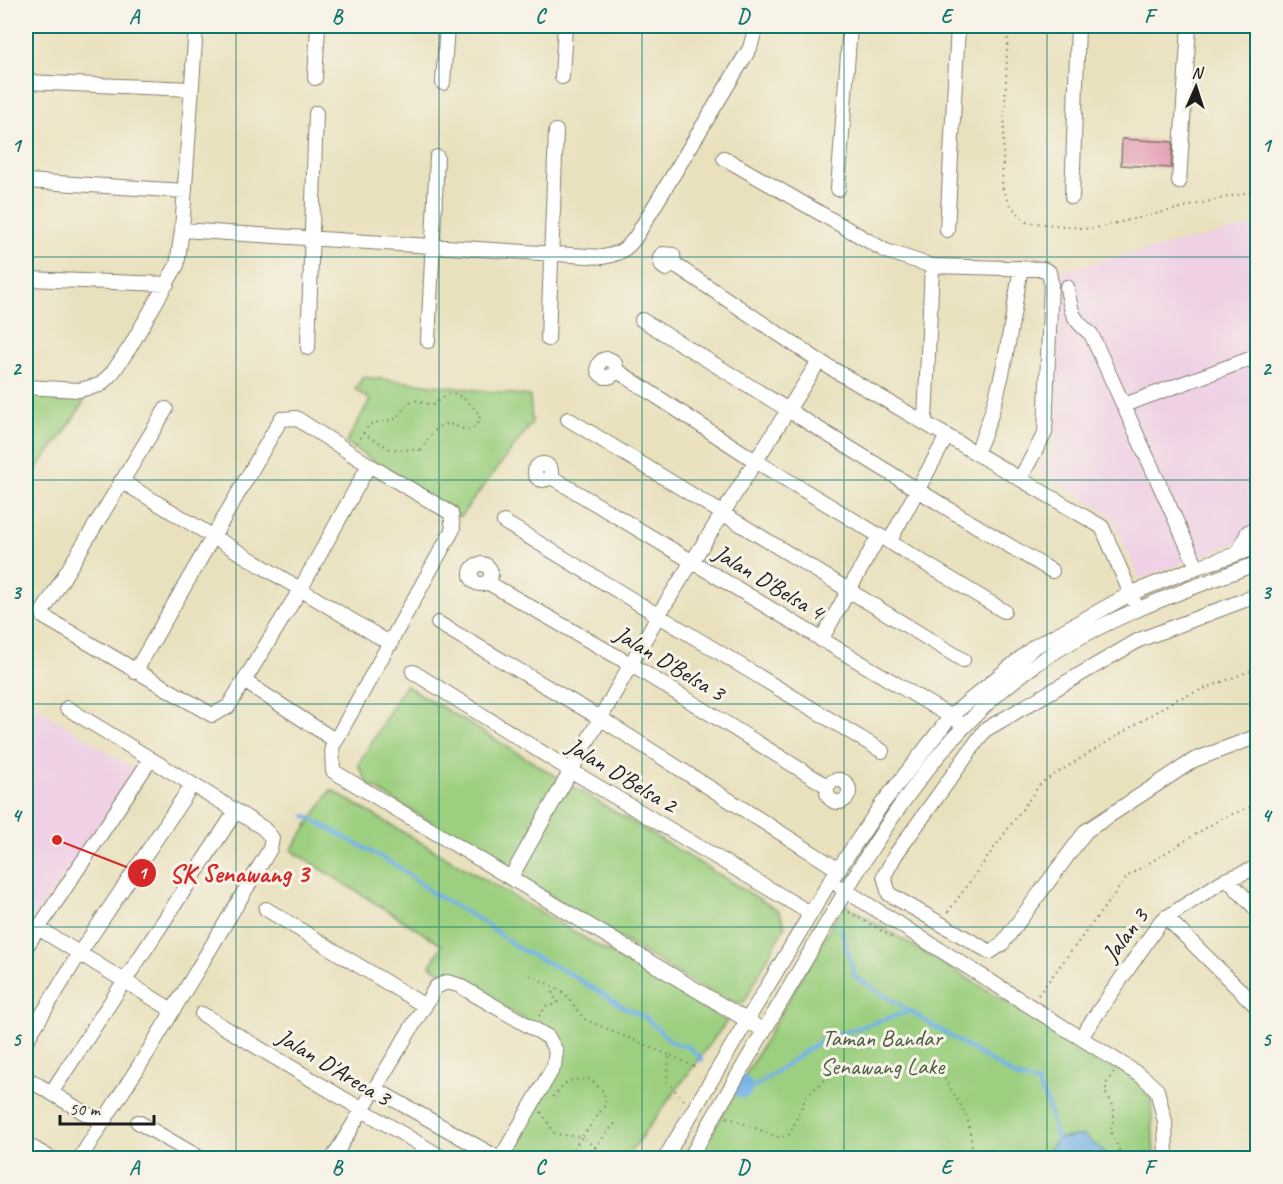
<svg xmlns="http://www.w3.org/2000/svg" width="1283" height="1184" font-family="Caveat,sans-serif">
  <rect width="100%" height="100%" fill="#f7f3e8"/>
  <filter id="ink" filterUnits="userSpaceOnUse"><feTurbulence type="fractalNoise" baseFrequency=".0167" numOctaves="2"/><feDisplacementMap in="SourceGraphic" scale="12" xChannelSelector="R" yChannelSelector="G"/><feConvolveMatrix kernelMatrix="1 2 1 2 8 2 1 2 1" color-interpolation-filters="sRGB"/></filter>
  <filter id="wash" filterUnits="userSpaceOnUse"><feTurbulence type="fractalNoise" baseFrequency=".008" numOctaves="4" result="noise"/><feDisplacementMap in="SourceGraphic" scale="24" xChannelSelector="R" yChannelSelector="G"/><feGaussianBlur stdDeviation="1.35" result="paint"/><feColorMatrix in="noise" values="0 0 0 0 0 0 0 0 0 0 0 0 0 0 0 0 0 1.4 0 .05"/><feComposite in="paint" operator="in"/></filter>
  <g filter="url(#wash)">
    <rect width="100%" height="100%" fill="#e9e1be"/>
    <!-- built -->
    <path fill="#efd0e5" d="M1257 225V535L1140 579 1110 514 1040 471 1054 451 1062 270Z
      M26 700 136 770 35 917 26 910Z"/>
    <!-- green -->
    <path fill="#9ccf7f" stroke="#5c764e" stroke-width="1.5" d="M363 377 530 396 532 423 460 517 346 443 370 400 355 389Z
      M26 395 86 398 63 435 26 481Z
      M405 685 779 911 785 926 744 1002 723 1001 368 784 358 765Z
      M331 790 727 1021 626 1158H522L509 1150 561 1060 542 1029 430 966 442 945 291 850Z
      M844 904 1139 1082 1151 1099 1154 1158H697Z"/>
    <!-- water -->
    <path fill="#76b3e8" stroke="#496882" stroke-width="1.5" d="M1083 1135 1111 1158H1042L1057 1139Z"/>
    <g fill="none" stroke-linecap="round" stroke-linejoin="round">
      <!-- stream -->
      <path stroke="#76b3e8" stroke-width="4" d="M306 816 397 866 434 894 485 923 519 949 567 972 622 1006 645 1017 673 1043 689 1047 702 1060
        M841 928 855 977 1018 1078 1037 1083 1047 1102 1057 1139
        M742 1087 749 1091 821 1040 910 1011"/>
      <!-- river -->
      <path stroke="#76b3e8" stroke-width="22" d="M740 1086 742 1087"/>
    </g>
    <g id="blocks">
      <!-- building -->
      <path fill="#e291af" d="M1122 139 1173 142 1171 168 1121 165Z"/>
    </g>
  </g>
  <g filter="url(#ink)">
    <use href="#blocks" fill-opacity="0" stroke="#827e6d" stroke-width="1.5"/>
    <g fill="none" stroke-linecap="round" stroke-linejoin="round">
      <defs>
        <path id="minor" d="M562 77 565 26
          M315 78 318 26
          M26 82 191 89
          M443 83 447 26
          M724 158 886 251 932 266 925 421
          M26 181 185 191
          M1179 182 1189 26
          M838 189 850 26
          M1072 197 1078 26
          M182 230 603 257C618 254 625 251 635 238L750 48 756 26
          M947 230 958 26
          M674 264 666 269 662 266 660 257 663 254 673 255 674 264 819 361 1102 527 1134 601
          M932 266 1043 269 1049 272 1051 283 1045 433 1021 477
          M26 279 167 284
          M1067 287C1071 312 1071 318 1091 334L1197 567
          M642 320C779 403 914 490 1052 571
          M548 339 556 131
          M428 341 437 157
          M308 348 316 113
          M598 368a9 9 0 1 1 18 0a9 9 0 1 1-18 0Z
          M616 370 754 460 1004 611
          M26 387 79 390 100 385 113 372 130 347 177 265 182 230 196 26
          M1124 405 1258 356
          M166 409 43 611 44 617 212 715 228 707 300 590 369 465
          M568 419 963 660
          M977 451C1003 394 1010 330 1021 268
          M535 472a8 8 0 1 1 16 0a8 8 0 1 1-16 0Z
          M551 477 958 721
          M121 481 391 644
          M504 522 882 751
          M889 542 947 436
          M1238 553 1248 532 1258 528
          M471 574a10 10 0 1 1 20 0a10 10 0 1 1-20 0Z
          M487 582 630 664 827 786
          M1258 595 1139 640 985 730 896 854 884 876 889 894 990 952 1002 944 1086 831 1194 760 1258 736
          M438 623 600 718 839 870
          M821 640 879 536
          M135 672 281 419 296 418 369 465 451 513 453 529 332 747 333 771 763 1030
          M413 672 570 770 810 913
          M244 681 336 741
          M67 708 236 811 263 828 272 838 270 849 148 1052 80 1158
          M827 791a11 11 0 1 1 22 0a11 11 0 1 1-22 0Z
          M511 877 659 614 819 361
          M1227 879 1258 911
          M840 887 1143 1077 1157 1090 1165 1122 1166 1158
          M266 909 425 1006
          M1166 917 1258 1008
          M38 928 172 1010
          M26 947 150 760
          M202 1014 443 1158
          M1081 1037 1161 921 1221 882 1258 867
          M26 1041 79 954 192 785
          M26 1078 102 1123
          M375 1089 498 1158
          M51 1093 236 811
          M138 1122 200 1158
          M26 1144 50 1158
          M333 1158 436 987 447 982 458 985 548 1037 556 1051 554 1066 501 1158
          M665 1158 829 883 882 804 951 716 1034 647 1130 594 1197 567 1258 547
          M690 1158C722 1102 755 1046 788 990 856 874 925 739 1039 662 1106 617 1183 591 1258 563"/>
      </defs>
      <!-- minor casing -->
      <use href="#minor" stroke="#827e6d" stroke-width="16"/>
      <!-- path -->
      <path stroke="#827e6d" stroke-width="2" stroke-dasharray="1.5 4.5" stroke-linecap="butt" d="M1008 26 1002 187 1011 206 1026 222 1091 229 1258 190
        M363 433 390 449 421 450
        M356 443 370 424 396 419 408 403 414 400 432 405C437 402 444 396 449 394 459 391 475 408 480 416 473 445 454 417 440 426 432 431 424 446 419 454
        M849 912 894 938
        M948 912 1041 783 1175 700 1258 668
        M530 975 565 993 584 1019 669 1055
        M1038 995 1128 876 1222 818 1258 804
        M539 1016 547 1005H553L558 1002 552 994 555 988
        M1114 1072 1106 1084V1094C1116 1107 1116 1114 1110 1130L1123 1158
        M684 1100 667 1082 669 1055 698 1068
        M541 1112 555 1134 582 1137 606 1104 604 1092 590 1079 568 1081 551 1099
        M727 1117 780 1138 790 1134 806 1097 826 1079 848 1072 924 1067 944 1078 959 1102 968 1121 974 1158
        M595 1147 609 1158
        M566 1158 582 1137 595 1147 616 1122"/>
      <!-- minor -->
      <use href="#minor" stroke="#fff" stroke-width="14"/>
    </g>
  </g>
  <!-- grid -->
  <path fill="none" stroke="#0f766e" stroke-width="1.5" stroke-opacity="0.55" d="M236 26V1158M439 26V1158M642 26V1158M844 26V1158M1047 26V1158M26 257H1258M26 480H1258M26 704H1258M26 927H1258"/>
  <g text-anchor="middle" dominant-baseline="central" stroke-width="6" stroke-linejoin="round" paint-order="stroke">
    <!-- street labels -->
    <g font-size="24" fill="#1c1c1c" stroke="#f7f3e8">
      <text transform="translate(769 582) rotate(31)">Jalan D'Belsa 4</text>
      <text transform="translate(670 663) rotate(31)">Jalan D'Belsa 3</text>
      <text transform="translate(622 775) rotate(31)">Jalan D'Belsa 2</text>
      <text transform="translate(1125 935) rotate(-53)">Jalan 3</text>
      <text transform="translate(334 1067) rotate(31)">Jalan D'Areca 3</text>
    </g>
    <!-- park labels -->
    <g font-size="24" fill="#495b3f" stroke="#f7f3e8">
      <text x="882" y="1038">Taman Bandar<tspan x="882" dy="28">Senawang Lake</tspan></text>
    </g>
  </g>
  <!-- callouts -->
  <path fill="none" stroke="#d62828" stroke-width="2" d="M57 840L142 873"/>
  <g fill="#d62828" stroke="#f7f3e8" stroke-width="2">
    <circle cx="57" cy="840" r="6"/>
    <circle cx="142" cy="873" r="15"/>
  </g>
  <g font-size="18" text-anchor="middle" font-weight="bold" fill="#fff">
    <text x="142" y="879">1</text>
  </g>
  <g font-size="26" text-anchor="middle" font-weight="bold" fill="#d62828" stroke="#f7f3e8" stroke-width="6" stroke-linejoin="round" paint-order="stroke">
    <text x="239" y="882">SK Senawang 3</text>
  </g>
  <!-- margin -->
  <rect width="1283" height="1184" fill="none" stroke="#f7f3e8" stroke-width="66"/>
  <!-- north arrow -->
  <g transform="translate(1196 87) rotate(3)" stroke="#f7f3e8" stroke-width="4.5" paint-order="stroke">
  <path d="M0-4.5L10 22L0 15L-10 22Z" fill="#1c1c1c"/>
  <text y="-9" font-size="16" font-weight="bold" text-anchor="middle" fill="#1c1c1c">N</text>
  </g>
  <!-- scale -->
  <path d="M60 1115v9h94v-9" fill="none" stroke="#1c1c1c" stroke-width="3"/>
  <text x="69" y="1115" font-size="18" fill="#1c1c1c" stroke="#f7f3e8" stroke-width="4.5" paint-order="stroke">50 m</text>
  <rect x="33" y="33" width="1217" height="1118" fill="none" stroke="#0f766e" stroke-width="2"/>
  <g font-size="20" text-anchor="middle" font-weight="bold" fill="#0f766e">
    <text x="134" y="23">A</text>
    <text x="337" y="23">B</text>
    <text x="540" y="23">C</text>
    <text x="743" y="23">D</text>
    <text x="946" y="23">E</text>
    <text x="1149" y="23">F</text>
    <text x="16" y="152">1</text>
    <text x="1266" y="152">1</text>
    <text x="16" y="375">2</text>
    <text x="1266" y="375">2</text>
    <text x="16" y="599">3</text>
    <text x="1266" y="599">3</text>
    <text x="16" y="822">4</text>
    <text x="1266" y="822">4</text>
    <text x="16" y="1046">5</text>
    <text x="1266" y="1046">5</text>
    <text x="134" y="1174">A</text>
    <text x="337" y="1174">B</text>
    <text x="540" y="1174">C</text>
    <text x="743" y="1174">D</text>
    <text x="946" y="1174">E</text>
    <text x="1149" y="1174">F</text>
  </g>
</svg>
